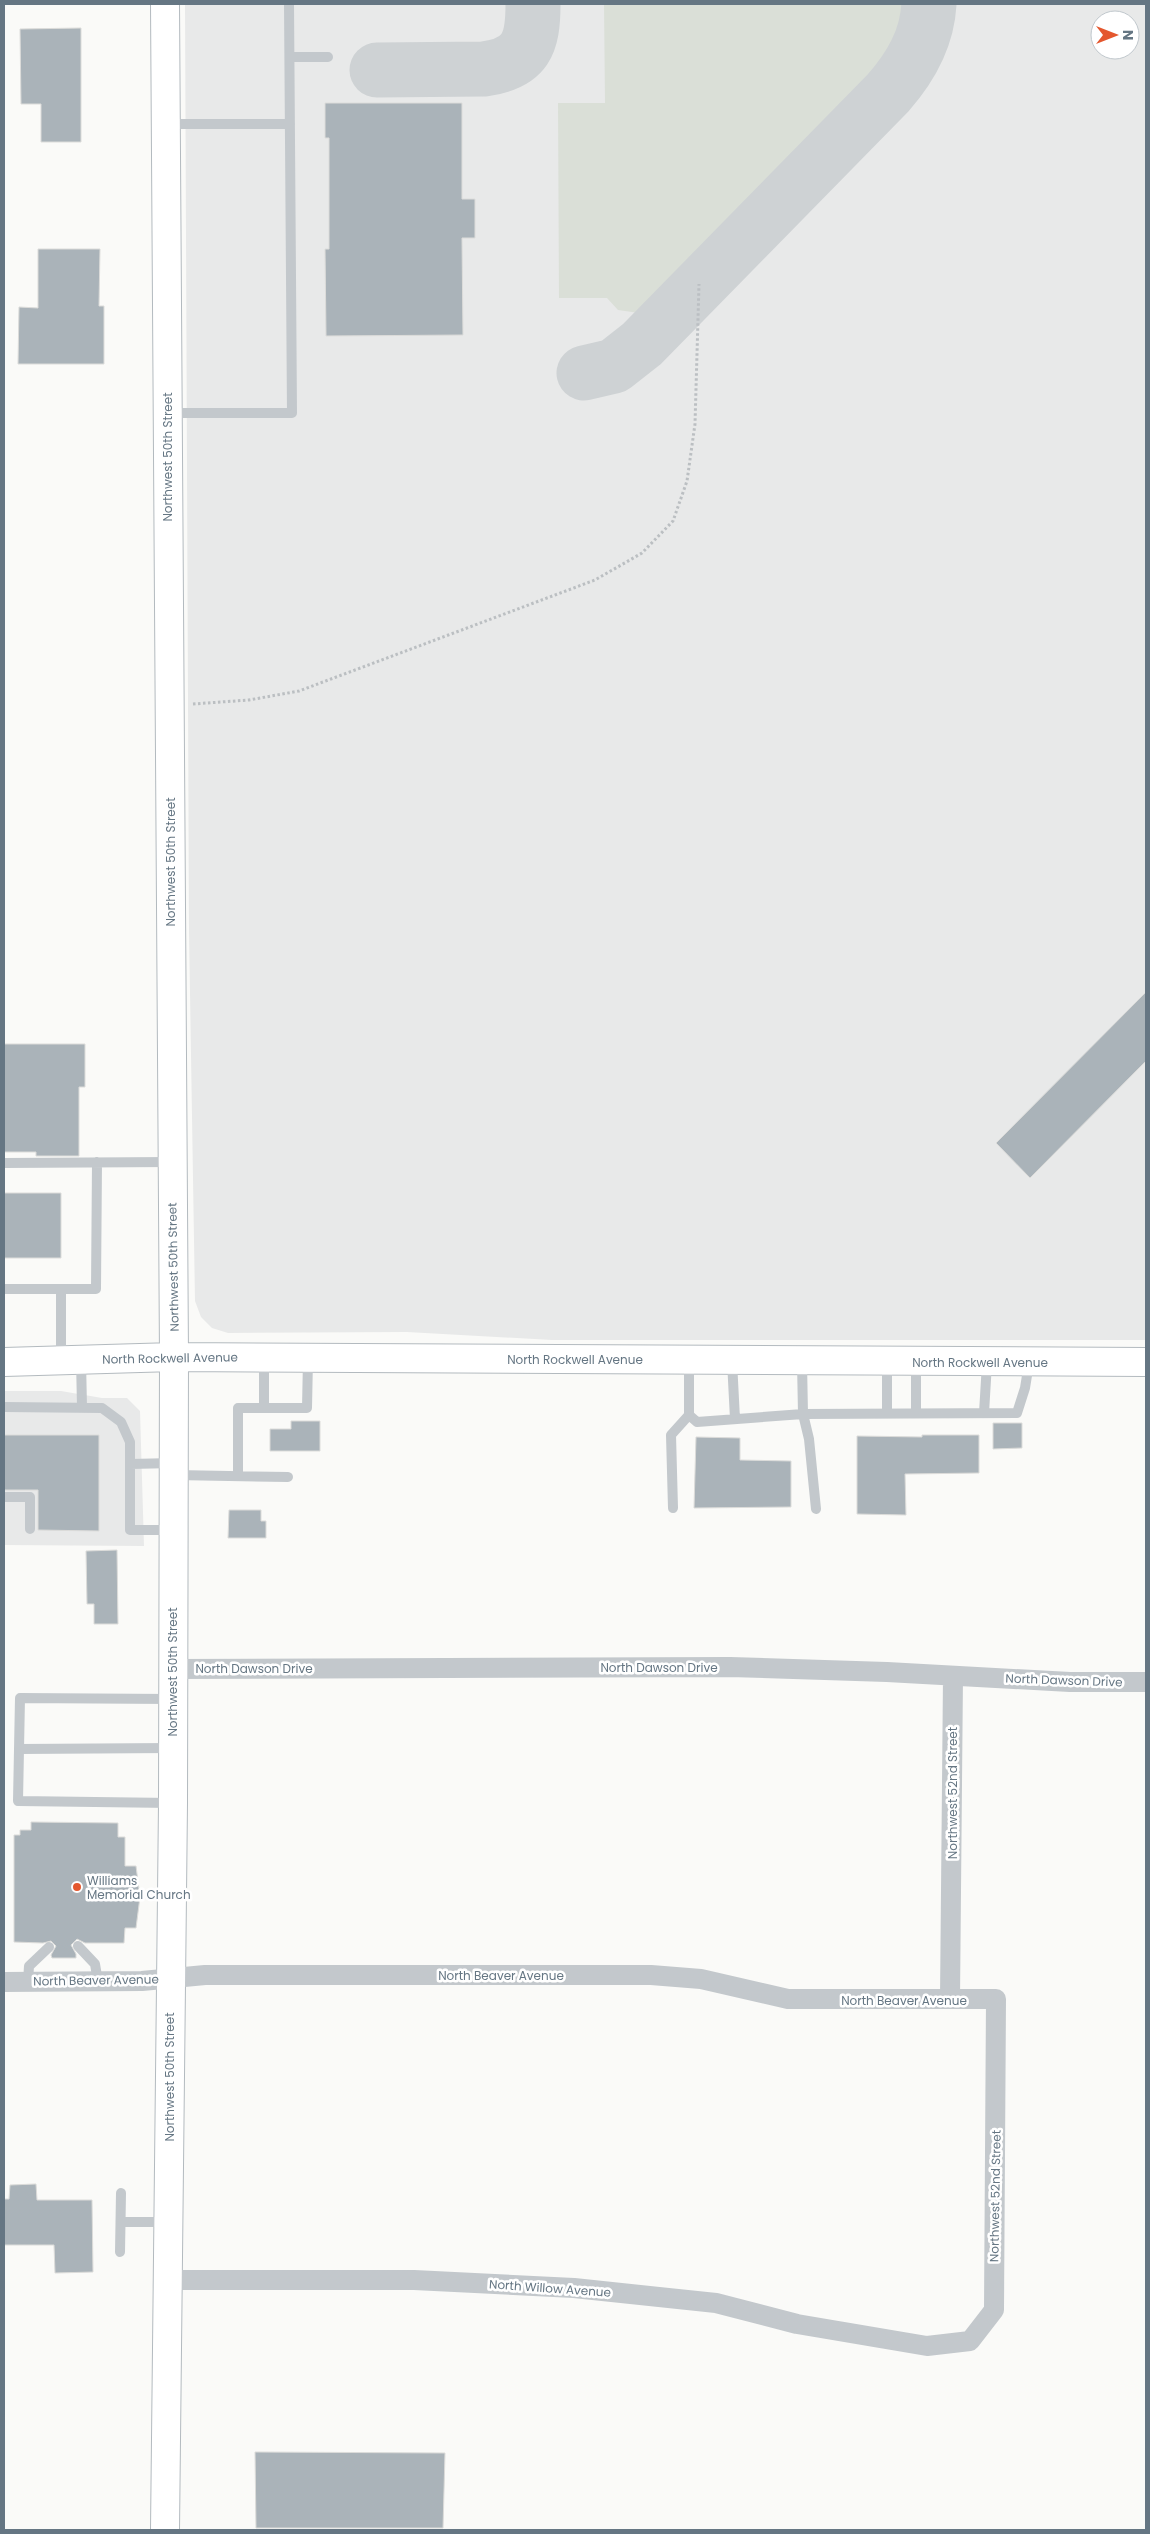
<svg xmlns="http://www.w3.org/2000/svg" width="1150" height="2534" font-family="Poppins,sans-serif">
  <rect width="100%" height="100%" fill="#fafaf8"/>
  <!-- built -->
  <path fill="#e8e9e9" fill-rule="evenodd" d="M185 4H1146V1340H552L407 1332 228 1333 212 1328 201 1317 195 1301 189 931ZM1100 20H1130V50H1100Z
    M4 1391H61L102 1398H127L140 1411 144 1546 4 1545Z"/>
  <!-- green -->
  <path fill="#dadfd7" d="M604 4H907C903 31 891 53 873 74L639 313 618 310 607 298H559L558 103H605Z"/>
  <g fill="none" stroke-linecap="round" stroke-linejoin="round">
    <!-- taxiway -->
    <path stroke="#ced2d4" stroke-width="55" d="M377 70 484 69C526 63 533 44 533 4
      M584 373 614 366 642 344 888 93C911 67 927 39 929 4"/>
  </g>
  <!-- building -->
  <path fill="#aab3b9" stroke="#dcdcda" d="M81 28V142H41V104H21L20 29Z
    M325 103H462V199H475V238H462L463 335 326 336 325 249H329V138H325Z
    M38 249H100L99 306H104V364H18L19 307 38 308Z
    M1146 992V1061L1030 1178 996 1143Z
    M4 1044H85V1087H79V1156H36V1152H4Z
    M4 1193H61V1258H4Z
    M291 1421H320V1451H270V1429H291Z
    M993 1423H1022V1448L993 1449Z
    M4 1435H99V1531L38 1530V1490H4Z
    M922 1435H979V1473L905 1474 906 1515 857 1514V1436L922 1437Z
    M696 1437 740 1438V1460L791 1461V1507L694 1508Z
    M229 1510H261V1521H266V1538H228Z
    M117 1550 118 1624H94V1604H87L86 1551Z
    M31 1822 118 1823V1837H125V1866H136L140 1897 136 1928H125L124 1943H85L77 1939 71 1945 76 1954V1958H52L51 1955 56 1946 51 1941 43 1943 14 1942V1835H20V1830H31Z
    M36 2184 37 2200H92L93 2272 55 2273 54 2245H4V2199H9L10 2185Z
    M255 2452 445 2453 443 2528H256Z"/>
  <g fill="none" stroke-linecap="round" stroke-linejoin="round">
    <defs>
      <path id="secondary" d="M4 1362 174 1357 1146 1362
        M165 2530 173 1803 174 1357 165 4"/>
    </defs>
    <!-- secondary casing -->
    <use href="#secondary" stroke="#b3babf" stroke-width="30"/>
    <!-- path -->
    <path stroke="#bbbfc2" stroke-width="3" stroke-dasharray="2.5 2.5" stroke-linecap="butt" d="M193 704 249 700 299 691 595 580 642 553 673 521 687 481 695 424 699 284"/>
    <!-- lane -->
    <path stroke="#c3c8cc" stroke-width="10" d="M290 57H328
      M166 124H290
      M168 413H292L289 4
      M4 1163 171 1162
      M4 1289H96L97 1162
      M61 1289V1360
      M264 1359V1408H307L308 1359
      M81 1360 82 1407
      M689 1361V1415L697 1422 803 1414 1017 1413 1025 1388 1029 1363
      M732 1361 735 1419
      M802 1362 803 1414 809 1439 816 1509
      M4 1407 102 1408 121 1422 130 1442V1530H172
      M887 1413V1363
      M916 1413V1363
      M984 1413 987 1363
      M130 1464 174 1463
      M175 1475 288 1477
      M238 1476V1408H264
      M4 1497H30V1529
      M673 1508 671 1435 689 1415
      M171 1699 20 1698 18 1801 172 1803
      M19 1749 171 1748
      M78 1946 95 1964 98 1982
      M28 1982 29 1966 49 1947
      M121 2222H167
      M120 2252 121 2193"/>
    <!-- street -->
    <path stroke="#c3c8cc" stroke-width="20" d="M172 1669 730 1667 887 1672 1070 1682H1146
      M4 1982 142 1981 205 1975H651L701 1979 788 1999H996L994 2310 970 2341 927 2346 797 2324 716 2303 574 2288 414 2280H168
      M950 1999 953 1676"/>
    <!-- secondary -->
    <use href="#secondary" stroke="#fff" stroke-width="28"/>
  </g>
  <!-- markers -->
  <circle fill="#e4572e" stroke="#fff" stroke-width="2" cx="77" cy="1887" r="5"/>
  <g text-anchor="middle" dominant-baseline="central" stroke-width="5" stroke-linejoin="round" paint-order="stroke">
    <!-- street labels -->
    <g font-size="12" fill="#657683" stroke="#fff">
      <text transform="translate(167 457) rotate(-90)">Northwest 50th Street</text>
      <text transform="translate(170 862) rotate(-90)">Northwest 50th Street</text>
      <text transform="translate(173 1267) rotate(-91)">Northwest 50th Street</text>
      <text transform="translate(170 1358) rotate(-1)">North Rockwell Avenue</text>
      <text x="575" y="1359">North Rockwell Avenue</text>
      <text x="980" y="1362">North Rockwell Avenue</text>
      <text x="659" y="1667">North Dawson Drive</text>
      <text x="254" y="1668">North Dawson Drive</text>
      <text transform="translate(172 1672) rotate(-90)">Northwest 50th Street</text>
      <text transform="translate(1064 1680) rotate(2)">North Dawson Drive</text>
      <text transform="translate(952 1793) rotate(-90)">Northwest 52nd Street</text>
      <text x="501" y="1975">North Beaver Avenue</text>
      <text transform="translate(96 1980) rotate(-1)">North Beaver Avenue</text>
      <text x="904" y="2000">North Beaver Avenue</text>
      <text transform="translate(169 2077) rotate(-90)">Northwest 50th Street</text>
      <text transform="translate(995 2196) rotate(-89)">Northwest 52nd Street</text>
      <text transform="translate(550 2288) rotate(4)">North Willow Avenue</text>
    </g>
    <!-- poi labels -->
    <g font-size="12" fill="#657683" stroke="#fff" text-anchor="start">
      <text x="87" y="1880">Williams<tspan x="87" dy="14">Memorial Church</tspan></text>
    </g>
  </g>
  <!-- border -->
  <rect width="1150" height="2534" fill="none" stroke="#657683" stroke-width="10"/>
  <!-- north arrow -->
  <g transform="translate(1115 35) rotate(90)"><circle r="24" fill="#ffffff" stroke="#c1c8cd"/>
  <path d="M0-4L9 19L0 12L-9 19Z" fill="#e4572e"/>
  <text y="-8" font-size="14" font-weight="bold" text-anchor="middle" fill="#657683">N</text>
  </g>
</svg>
